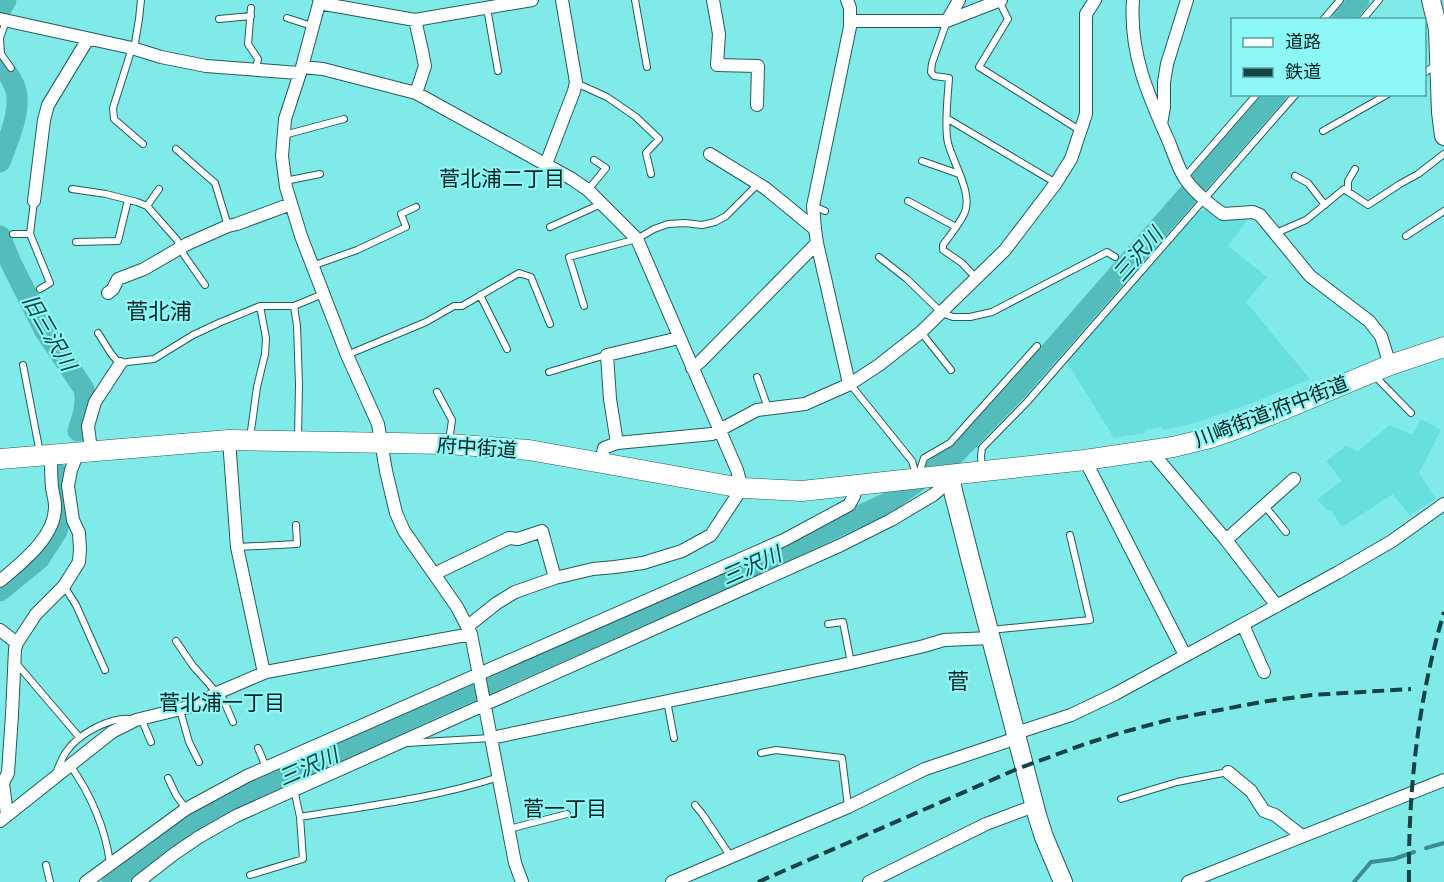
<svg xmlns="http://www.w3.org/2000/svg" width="1444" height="882" font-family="'Asap Condensed','Noto Sans JP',sans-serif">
  <rect width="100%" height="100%" fill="#80eae8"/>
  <!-- built -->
  <path fill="#66dfde" d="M1205 210 1220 217 1250 216 1228 246 1267 277 1246 302 1310 379 1260 400 1207 419 1187 425 1164 430 1162 427 1145 430V433L1114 438 1066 361 1196 213Z
    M1421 419 1441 430 1419 473 1436 499 1409 515 1393 494 1342 527 1331 510 1328 511 1317 499 1342 481 1326 461 1346 446 1358 451 1390 425 1412 435Z"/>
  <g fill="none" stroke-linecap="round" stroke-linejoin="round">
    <!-- stream -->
    <path stroke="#3b8e8d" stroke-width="4" d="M1426 848 1444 843
      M1354 882 1371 862 1394 859 1414 852"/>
    <!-- river -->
    <path stroke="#54bcbb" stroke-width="21" d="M0 10 6 0
      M1342 20 1359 0
      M0 66C4 71 10 75 12 81 26 103 8 140 0 162
      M0 236 11 263 45 331 84 389C87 404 83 416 78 431
      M0 591 39 559 57 531 63 511 58 474
      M112 882 164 841 221 806 435 707 779 554 887 503 954 455 1017 390 1276 94"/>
    <defs>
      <path id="lane" d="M635 0 647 67
        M999 1 1008 19 979 67 1081 131
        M251 8 248 44 258 59 256 69
        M487 8 498 71
        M287 18 312 26
        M219 19 251 16
        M1323 20 1340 0
        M1362 20 1379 0
        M6 21 0 38 1 54 11 68
        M947 21 932 63 931 72 934 76 949 78C948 95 944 127 948 143 953 163 974 195 964 214 959 225 950 235 943 245V250L962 263 976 278
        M132 48 113 108 114 119 143 144
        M134 49 139 19 141 0
        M1424 73 1437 64
        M576 83 607 97 636 117 659 139 646 153 651 174
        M948 119 1056 183
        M1323 131 1388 94
        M284 135 344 119
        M176 149 215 183 228 226
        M922 161 959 174
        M1295 176 1308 183 1325 205
        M1184 178 1257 94
        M285 181 320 174
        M72 189 106 194 137 202 147 206 177 240 184 255 205 285
        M588 190 606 168 594 160
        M1348 192V181L1355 169
        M34 201 30 234 50 283 40 289
        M908 201 956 227
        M147 206 159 189
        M813 206 825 211
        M550 227 601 204
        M1276 233 1306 220 1344 189 1368 205 1400 184 1418 174 1444 154
        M13 234H30
        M1406 236 1444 211
        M76 242 118 241 128 200
        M879 257 907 279 942 313 953 317H970L992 312 1107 252 1115 257
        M312 266 357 250 406 227 401 214 416 207
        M480 295 507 349
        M294 306 297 326 299 385 298 437
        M584 306 569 257 637 239 654 229 668 224 685 223 702 225 715 222 726 216 758 184
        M921 332 951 370
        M98 333 112 355 120 364 127 362 154 359 193 335 221 322 260 306H294L323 294
        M347 355 426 322 454 306H462L519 273 531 277 550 324
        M23 365 40 453
        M549 372 606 355
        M1374 375 1411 413
        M757 377 768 408
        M850 384 912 461 916 475
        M437 392 452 420 449 441
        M250 438 257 387 265 354 266 338 260 306
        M982 469 981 456 982 448 1027 402 1296 94
        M918 476 924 458 950 443 1037 346
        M1264 505 1286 532
        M238 547 297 544 296 525
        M64 586 76 605 105 670
        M828 624 843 622 851 663
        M990 630 1090 620 1070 535
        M176 641 193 666 217 693
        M16 663 80 738
        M220 692 233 722
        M667 701 674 738
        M180 710 189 742 199 762
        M141 718 151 742
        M407 743 491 738
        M258 748 266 767
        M761 753 776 750 842 758 848 806
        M70 765C91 795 105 827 110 863
        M56 773C59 766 62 758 66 752 79 733 110 717 132 719
        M168 778 176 795 186 809
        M294 789 300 817C367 806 435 798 499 777
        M1121 799 1177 782 1228 772
        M695 805 703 815 731 857
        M509 829 567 814
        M46 865 50 882
        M250 875 303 859 300 817"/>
      <path id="street" d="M320 0 302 67 285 119 282 156 286 187 301 236 347 355 378 424 386 471 396 513 404 531 457 607 471 634 515 863 522 882
        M713 0 719 34 717 65 758 66 757 105
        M847 0 850 8V27L813 206 815 229 817 243 848 379 850 384
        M1133 0C1129 52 1148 95 1169 142 1174 154 1178 169 1186 180 1196 194 1209 204 1223 214L1253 212 1260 215 1310 276 1369 321 1381 336 1390 365
        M319 3 415 20 532 0
        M0 19 132 48 161 57 206 66 299 73
        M415 20 421 46 425 66 416 93
        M851 21H947L1001 0
        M947 21 959 0
        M302 67 323 69 416 93 572 179 588 190 637 239 737 470 742 488 711 535 682 551 643 563 615 567 593 569 555 578 515 592 497 603 468 626
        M1161 124 1164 107V82L1167 64 1187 0
        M710 154 765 188 815 229
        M546 164 574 91 576 82 562 0
        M34 201 44 120 48 105 88 39
        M108 293 113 289 118 279 144 269 187 244 228 226 237 224 291 204
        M692 368 700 362 817 243
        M229 440 237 547 264 673
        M617 443 610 399 607 355 679 338
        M91 450 88 426 95 402 120 364
        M1151 451 1226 540 1277 606
        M1085 460 1185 655
        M601 463 604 448 617 443 712 434 757 410 805 404 850 384 879 365 921 332 1005 250 1056 183 1071 159 1086 114V14L1095 0
        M1226 540 1294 479
        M434 574 509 538 518 539 542 531 555 578
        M0 581C21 563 56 537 55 506 55 500 53 494 52 488 51 477 51 465 51 454
        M1243 625 1264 672
        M0 630 17 643
        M1016 733 1071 715 1115 694 1337 573 1392 541 1444 504
        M491 738 851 663 924 646 944 640 991 638
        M1228 772 1251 791 1264 811 1275 815 1302 836
        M7 815 3 783 8 773 12 715 15 649 17 643 36 614 64 586 79 562 80 549 79 533 73 520 68 486 71 470 78 452
        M0 821 112 732 136 720 197 705 217 693 266 672 471 634
        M86 882 186 809 247 776 784 540 849 505 854 496 857 485
        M138 882 174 854 199 837 236 816 841 545 891 520 933 495 939 490 950 475
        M672 882 848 807 925 769 1017 738
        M869 882 986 824 1034 806
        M1188 882 1444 780"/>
      <path id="secondary" d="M1431 0 1438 29 1441 112 1444 136
        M950 475 953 491 971 562 1037 815 1044 837 1063 882"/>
      <path id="primary" d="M0 459 229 440 448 444 529 450 742 488 802 491 1085 460 1173 447 1210 438 1239 428 1390 365 1444 347"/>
    </defs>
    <!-- lane casing -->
    <use href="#lane" stroke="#235c5c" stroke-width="8"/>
    <!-- street casing -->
    <use href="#street" stroke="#235c5c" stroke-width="14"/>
    <!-- secondary casing -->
    <use href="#secondary" stroke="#235c5c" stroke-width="20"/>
    <!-- primary casing -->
    <use href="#primary" stroke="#235c5c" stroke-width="21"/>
    <!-- lane -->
    <use href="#lane" stroke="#fff" stroke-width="6"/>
    <!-- street -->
    <use href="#street" stroke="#fff" stroke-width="12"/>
    <!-- secondary -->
    <use href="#secondary" stroke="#fff" stroke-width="18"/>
    <!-- primary -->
    <use href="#primary" stroke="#fff" stroke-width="20"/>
    <!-- rail -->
    <path stroke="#164343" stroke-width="4" stroke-dasharray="12 6" stroke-linecap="butt" d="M758 882 1017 769 1085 744 1120 733 1168 720 1261 702 1312 695 1411 689
      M1409 882C1408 791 1418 699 1444 612"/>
  </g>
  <g text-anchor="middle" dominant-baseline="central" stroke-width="4.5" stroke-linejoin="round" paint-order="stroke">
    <!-- street labels -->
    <g font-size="20" fill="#002121" stroke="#8df7f5">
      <text transform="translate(1271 411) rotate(-21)">川崎街道;府中街道</text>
      <text transform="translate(477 447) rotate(4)">府中街道</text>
    </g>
    <!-- neighbourhood labels -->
    <g font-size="21" fill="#002121" stroke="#8df7f5">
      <text x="502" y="178">菅北浦二丁目</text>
      <text x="222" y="702">菅北浦一丁目</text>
      <text x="565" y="808">菅一丁目</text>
    </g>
    <!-- water labels -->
    <g font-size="21" font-style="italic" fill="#0f403f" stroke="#8df7f5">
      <text transform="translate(1137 254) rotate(-49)">三沢川</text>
      <text transform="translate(50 332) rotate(60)">旧三沢川</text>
      <text transform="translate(751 565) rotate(-24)">三沢川</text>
      <text transform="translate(308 766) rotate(-24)">三沢川</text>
    </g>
    <!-- quarter labels -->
    <g font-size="22" fill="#002121" stroke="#8df7f5">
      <text x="159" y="311">菅北浦</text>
      <text x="958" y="681">菅</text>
    </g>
  </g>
  <!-- legend -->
  <rect x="1231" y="18" width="195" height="78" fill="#8df7f5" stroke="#55a1a0" stroke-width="1.5"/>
  <rect x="1243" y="38" width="30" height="9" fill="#ffffff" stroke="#55a1a0" stroke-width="1.5"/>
  <text x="1285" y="48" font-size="18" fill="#002121">道路</text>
  <rect x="1243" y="68" width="30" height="9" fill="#164343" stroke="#55a1a0" stroke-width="1.5"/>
  <text x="1285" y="78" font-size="18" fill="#002121">鉄道</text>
</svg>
